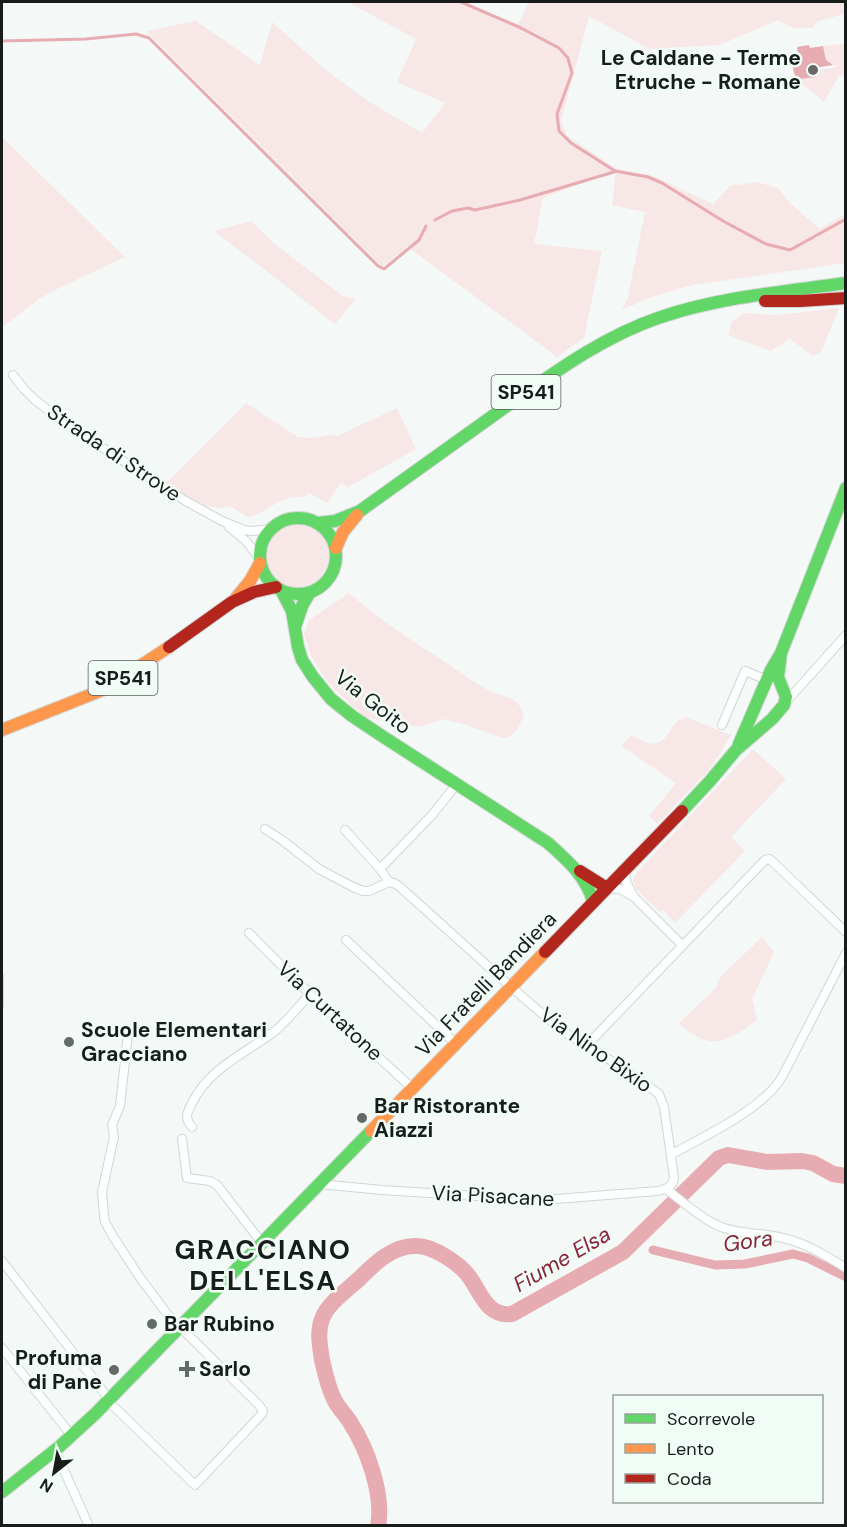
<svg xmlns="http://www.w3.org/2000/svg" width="847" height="1527" font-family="'DM Sans',sans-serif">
  <rect width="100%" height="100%" fill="#f4f9f7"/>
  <!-- green -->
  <path fill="#f8e7e7" d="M348 2H461L518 24 529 2H845V14L818 21 813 28H793L778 20 720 45 649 49 589 16 561 121 567 136 617 169 651 175 713 204 730 186 757 182 778 188 790 203 820 229 845 214V263L693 285 652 297 622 310 628 297 645 212 612 205 616 170 543 198 534 244 602 251 584 338 557 357 408 247 382 267 146 31 196 21 260 65 272 22 327 71 368 101 422 133 445 103 397 82 416 39Z
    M845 44V74L838 77 824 102 798 81 800 79 816 77 815 71 836 67V65H833L826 60 823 46Z
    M2 137 125 257 55 290 39 299 2 327Z
    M251 221 275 244 343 296 356 299 335 324 214 231Z
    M839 308 821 352 813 356 790 339 771 351 728 335 732 321 744 313 776 315Z
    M246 403 298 437 311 438 329 435 337 436 397 408 416 449 348 487 341 483 327 503 309 493 305 497C276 494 271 513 248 517L230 506 219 508 204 506 166 483Z
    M265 555a32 32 0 1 1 64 0a32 32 0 1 1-64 0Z
    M349 593C378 618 409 639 442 660 457 670 472 681 488 690 505 699 517 694 524 715 519 726 515 737 503 738L463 724 443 719 420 727 366 718 351 705 329 684 311 656 304 634 309 620Z
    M686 717 731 735 718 757 707 772 657 824 649 816 676 783 621 746 632 735C637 738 643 742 649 743 669 748 668 721 686 717Z
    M753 749 786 779 731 837 745 851 675 923 663 910 660 912C654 906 634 890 633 881 632 877 635 875 637 872Z
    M762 937 774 952 752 999 757 1020C725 1044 712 1051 678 1024L716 988 720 977Z"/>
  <!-- water -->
  <path fill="#e7acb1" d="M809 45 810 48 823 46 826 60 833 65 814 68 816 77 800 79 795 76 792 65 798 56 797 47Z"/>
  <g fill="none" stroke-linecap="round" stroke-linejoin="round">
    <!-- stream -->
    <path stroke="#e7acb1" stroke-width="3" d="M461 2 521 28 559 48 568 58 572 73 557 114 559 131 571 143 615 171 648 177 662 183 723 221 766 244 790 250 846 219
      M2 41 86 39 136 34 149 38 378 266 384 269 419 240 426 226
      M435 220 452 211 468 208 475 210 520 200 614 172
      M2 975V1007"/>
    <!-- canal -->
    <path stroke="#e7acb1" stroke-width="9" d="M653 1250 715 1265 745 1264 793 1254 808 1258 846 1277"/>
    <!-- river -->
    <path stroke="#e7acb1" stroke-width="16" d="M378 1526C384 1494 367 1448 350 1422 345 1414 338 1408 334 1399 328 1387 325 1373 322 1360 320 1347 317 1332 322 1319 328 1303 347 1290 359 1279 375 1263 393 1245 417 1246 433 1246 461 1264 470 1278 481 1293 487 1317 512 1314L623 1252 719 1158 728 1155 767 1162 802 1161 813 1163 833 1174 846 1176"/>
    <defs>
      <path id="street" d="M13 375 24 389 35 400 72 428 184 500 222 521 244 530 252 531 270 529
        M229 527 246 541 259 558
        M786 702 846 635
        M722 725 745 671 767 680
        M265 829 282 840 319 869 353 887 363 891H369L389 882
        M380 869 432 815 456 785
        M625 870 626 882 634 897
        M607 888 620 889 634 897 682 945
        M249 933 310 994 412 1088
        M346 940 456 1044
        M128 1034 120 1106 112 1125 114 1137 102 1192 104 1215 105 1222 114 1238 141 1279 171 1319 176 1331
        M587 1045 765 860 769 859 773 862 846 932
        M192 1127C184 1118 187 1113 192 1103 209 1068 246 1053 275 1031 288 1020 299 1006 310 994
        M182 1139 187 1178 210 1181 217 1185 262 1243
        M672 1154C705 1136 763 1109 782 1077L846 953
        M319 1184 382 1190 543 1200 658 1191C666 1189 673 1187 674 1178L664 1107 659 1094 634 1076 587 1045 573 1038 554 1024 511 987 400 887 394 883 389 882 380 869 345 830
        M666 1189C682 1201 705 1222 724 1228 743 1234 764 1233 783 1238 806 1243 826 1256 846 1268
        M2 1261 109 1399
        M2 1348 72 1436
        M108 1401 195 1485 261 1415 263 1411 259 1405 180 1327
        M55 1450 89 1526"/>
      <path id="fast" d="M260 556a38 38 0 1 1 76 0a38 38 0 1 1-76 0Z
        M318 523 335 521 360 511C407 477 454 444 501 410 551 375 600 338 658 318 718 297 783 292 846 283
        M281 590 292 611 298 647 302 660 313 677 331 699 352 716 382 736 548 843C567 860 587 877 593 902
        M296 624 302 606 310 592
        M739 744 771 670 781 653 846 488
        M682 811 710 781 736 750 772 719 784 705 786 697 778 677 781 653
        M2 1492 59 1447 95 1414 371 1131"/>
      <path id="slow" d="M336 548 343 532 357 515
        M236 598 250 581 260 563
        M2 730 105 689 169 647
        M371 1131 545 952"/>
      <path id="jam" d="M765 301H800L846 298
        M169 647 232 602 254 592 276 587
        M580 871 607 888
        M545 952 682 811"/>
    </defs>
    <!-- street casing -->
    <use href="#street" stroke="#d1d6d4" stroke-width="10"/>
    <!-- fast casing -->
    <use href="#fast" stroke="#d1d6d4" stroke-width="14"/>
    <!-- slow casing -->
    <use href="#slow" stroke="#d1d6d4" stroke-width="14"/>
    <!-- jam casing -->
    <use href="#jam" stroke="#d1d6d4" stroke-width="14"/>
    <!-- street -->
    <use href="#street" stroke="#fdfefe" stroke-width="8"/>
    <!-- fast -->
    <use href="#fast" stroke="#63d668" stroke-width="12"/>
    <!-- slow -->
    <use href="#slow" stroke="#ff974d" stroke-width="12"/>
    <!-- jam -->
    <use href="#jam" stroke="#b3261e" stroke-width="12"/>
  </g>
  <!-- markers -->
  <g fill="#656967" stroke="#f1fcf7" stroke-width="2">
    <circle cx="813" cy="70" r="6"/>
    <circle cx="69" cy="1042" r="6"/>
    <circle cx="362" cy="1118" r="6"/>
    <circle cx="152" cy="1324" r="6"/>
    <path d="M184 1360h6v6h6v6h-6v6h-6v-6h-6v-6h6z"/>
    <circle cx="114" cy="1370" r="6"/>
  </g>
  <g text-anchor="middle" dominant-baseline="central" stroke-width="5" stroke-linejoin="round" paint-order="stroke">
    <!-- shield labels -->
    <g fill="#f1fcf7" stroke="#595f5c" stroke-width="1.5">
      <rect x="491.5" y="375" width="69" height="34" rx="4.5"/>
      <rect x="88.5" y="661" width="69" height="34" rx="4.5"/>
    </g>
    <g font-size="20" font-weight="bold" fill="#181c1a">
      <text x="526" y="392">SP541</text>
      <text x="123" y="678">SP541</text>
    </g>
    <!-- poi labels -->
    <g font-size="21" font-weight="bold" fill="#181c1a" stroke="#f1fcf7" text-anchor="start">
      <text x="801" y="58" text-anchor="end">Le Caldane - Terme<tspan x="801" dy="24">Etruche - Romane</tspan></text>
      <text x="81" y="1030">Scuole Elementari<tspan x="81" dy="24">Gracciano</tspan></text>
      <text x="374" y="1106">Bar Ristorante<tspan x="374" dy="24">Aiazzi</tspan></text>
      <text x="164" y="1324">Bar Rubino</text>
      <text x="102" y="1358" text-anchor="end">Profuma<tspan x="102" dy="24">di Pane</tspan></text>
      <text x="199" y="1369">Sarlo</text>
    </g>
    <!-- street labels -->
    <g font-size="21" fill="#181c1a" stroke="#f1fcf7">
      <text transform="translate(114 453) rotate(34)">Strada di Strove</text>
      <text transform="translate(373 702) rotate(38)">Via Goito</text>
      <text transform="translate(486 984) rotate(-46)">Via Fratelli Bandiera</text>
      <text transform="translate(330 1011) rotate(43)">Via Curtatone</text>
      <text transform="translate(596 1050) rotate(35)">Via Nino Bixio</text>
      <text transform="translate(493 1196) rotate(3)">Via Pisacane</text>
    </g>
    <!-- water labels -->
    <g font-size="22" font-style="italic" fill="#8a2438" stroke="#f1fcf7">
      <text transform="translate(748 1241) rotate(-8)">Gora</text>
      <text transform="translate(562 1259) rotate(-30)">Fiume Elsa</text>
    </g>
    <!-- district labels -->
    <g font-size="27" font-weight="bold" letter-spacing="1.5" fill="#181c1a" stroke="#f1fcf7">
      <text x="263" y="1249">GRACCIANO<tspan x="263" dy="31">DELL'ELSA</tspan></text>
    </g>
  </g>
  <!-- border -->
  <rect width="847" height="1527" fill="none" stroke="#181c1a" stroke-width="6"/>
  <!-- legend -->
  <rect x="613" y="1395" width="210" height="108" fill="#f1fcf7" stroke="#9aa29f" stroke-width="1.5"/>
  <rect x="625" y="1414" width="30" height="9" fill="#63d668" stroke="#9aa29f" stroke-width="1.5"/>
  <text x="667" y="1425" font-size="18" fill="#181c1a">Scorrevole</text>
  <rect x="625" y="1444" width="30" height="9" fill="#ff974d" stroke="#9aa29f" stroke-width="1.5"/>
  <text x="667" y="1455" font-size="18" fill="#181c1a">Lento</text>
  <rect x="625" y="1474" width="30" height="9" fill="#b3261e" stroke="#9aa29f" stroke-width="1.5"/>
  <text x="667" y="1485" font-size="18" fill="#181c1a">Coda</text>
  <!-- north arrow -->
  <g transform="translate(54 1473) rotate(211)" stroke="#f1fcf7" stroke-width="4.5" paint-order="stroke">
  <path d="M0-4.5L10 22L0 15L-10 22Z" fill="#181c1a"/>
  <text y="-9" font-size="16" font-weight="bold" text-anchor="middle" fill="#181c1a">N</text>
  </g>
</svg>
